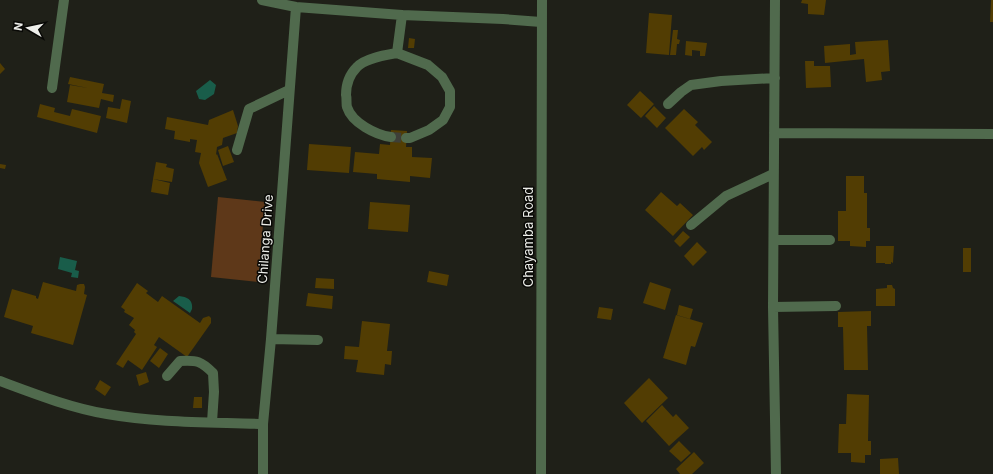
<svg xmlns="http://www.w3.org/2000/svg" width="993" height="474" font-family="Inter,sans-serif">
  <rect width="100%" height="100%" fill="#1f2018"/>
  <!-- green -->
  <path fill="#5e3819" d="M218 197 265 202 258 282 211 277Z"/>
  <!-- water -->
  <path fill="#195d4a" d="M210 80 216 85 214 94 205 100 199 99 196 91Z
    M60 257 77 261 75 270 79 271 78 278 71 277 72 273 58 269Z
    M179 296C188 297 193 300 192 309L190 313 173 301Z"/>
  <!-- building -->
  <path fill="#523d03" d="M802 0H826L824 15 808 14V4L801 3Z
    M991 0H993V22H990Z
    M649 13 672 15 669 55 646 53Z
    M673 30H678L677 39 680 40 679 44H677L676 55H670Z
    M409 38 415 39 414 48H408Z
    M888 40 890 71 881 72 882 80 866 82 864 59 825 63 824 46 850 44V55L856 54 855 42Z
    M686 41 707 43 705 56H700V51L692 50V56L685 55Z
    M805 61H814V66H830L831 87 806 88Z
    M0 63 5 69 0 74Z
    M70 77 104 84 102 93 114 95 113 102 101 99 99 108 67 102 70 85 88 88 68 84Z
    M640 91 654 104 641 118 627 105Z
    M122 99 131 101 127 123 106 118 108 107 120 109Z
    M40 104 55 108 54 112 70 116 72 109 101 116 97 133 37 117Z
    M654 106 666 118 657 128 645 116Z
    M684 109 698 122 695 125 712 142 704 150 702 147 693 156 665 128Z
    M233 110 238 126 237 133 223 138 222 145 217 147 216 155 217 154 227 180 208 187 199 163 201 153 195 152 197 140 190 139V142L174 139 175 131 165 129 167 117 208 125 209 120Z
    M391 130 407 131 406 147H412V157L432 158 430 178 410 176V182L377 179V174L353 172 355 152 379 154 380 144 390 145Z
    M309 144 351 147 349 173 307 170Z
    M228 146 234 162 223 166 218 150Z
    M156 162 167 164 166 167 174 169 172 182 153 179Z
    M0 164 6 165 5 169 0 168Z
    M846 176H864V193H867V228H870V241H866V247L850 246V241H838V211H846Z
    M153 179 170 183 168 195 151 192Z
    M661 192 677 206 680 203 693 215 673 236 645 210Z
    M370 202 410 205 408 232 368 229Z
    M683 231 690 237 680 247 674 241Z
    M697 242 707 252 693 266 684 256Z
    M876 246H894L893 263 891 262V264H885V263H876Z
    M963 248H971V272H963Z
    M429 271 449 275 447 286 427 282Z
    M316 278 334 279V289L315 288Z
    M43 282 76 291 77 285 80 284H84L85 287 84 294 87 295 73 345 31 333 33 326 4 317 12 289 36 296V298L38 299Z
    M650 282 671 289 665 310 643 303Z
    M137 283 148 291 146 293 158 302 162 296 200 323 203 318 209 316 211 318V323L187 357 159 337 154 345 157 347 142 370 128 360 123 368 116 364 136 334 134 332 135 330 129 325 134 318 124 312 125 310 121 307Z
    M887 285H892L893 288 895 289V306H876V289L887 288Z
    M308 293 333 296 332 309 306 306Z
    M679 305 693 309 690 319 677 315Z
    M599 307 613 309 611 320 597 318Z
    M871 311V326H867L868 370H844L843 327H838V312Z
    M676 315 703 323 695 347 691 346 686 365 663 358Z
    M362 321 390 324 387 351H392L391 365 385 364 384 375 356 372 358 360 344 359 345 346 359 347Z
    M160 348 168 354 159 368 150 361Z
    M146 372 149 382 139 386 136 375Z
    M649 378 668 398 642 423 624 403Z
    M100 380 111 387 105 396 95 389Z
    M847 394 869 395 868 441H871V455H865V463L851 462V453H838L839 424H846Z
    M194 397H202V408H193Z
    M662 405 673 417 676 414 689 428 669 446 646 421Z
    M679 441 691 453 681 462 669 451Z
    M694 452 704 463 692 474H680L676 469Z
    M898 458 899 474H880V459Z"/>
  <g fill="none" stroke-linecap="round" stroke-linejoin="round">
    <!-- minor-tunnel -->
    <path stroke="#3e3f38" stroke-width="10" stroke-dasharray="10 5" stroke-linecap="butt" d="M391 137 406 138"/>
    <!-- minor -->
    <path stroke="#506a4d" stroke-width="10" d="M262 0 296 7 402 15 503 19 541 22
      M775 0 773 307 776 474
      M397 53 428 65 442 77 450 91V107L443 120 429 130 410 138H406
      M52 88 64 0
      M668 104 681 92 691 85 721 81 775 78
      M774 133 993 134
      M391 137C376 135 352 123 347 107 346 104 347 98 346 95 346 84 349 75 357 67 365 58 386 55 397 53L402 15
      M237 150 249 109 289 90
      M691 225 726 196 773 174
      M774 240H830
      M773 307 836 306
      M271 339 318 340
      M167 376 180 361C197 360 201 361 213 373L214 392 212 422
      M0 381C35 394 71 408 107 414 158 423 211 422 263 424
      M263 474V424L271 339 296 7
      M541 474 542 0"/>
  </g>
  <g text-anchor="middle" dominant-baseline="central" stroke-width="3" stroke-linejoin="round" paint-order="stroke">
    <!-- street labels -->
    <g font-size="13" fill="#eeefea" stroke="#090906">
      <text transform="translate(528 237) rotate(-90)">Chayamba Road</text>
      <text transform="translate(265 239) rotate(-86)">Chilanga Drive</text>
    </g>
  </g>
  <!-- north arrow -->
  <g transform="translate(28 28) rotate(279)" stroke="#090906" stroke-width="3" paint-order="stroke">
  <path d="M0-3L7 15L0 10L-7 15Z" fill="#eeefea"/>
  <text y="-6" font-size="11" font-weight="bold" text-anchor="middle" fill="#eeefea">N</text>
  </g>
</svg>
